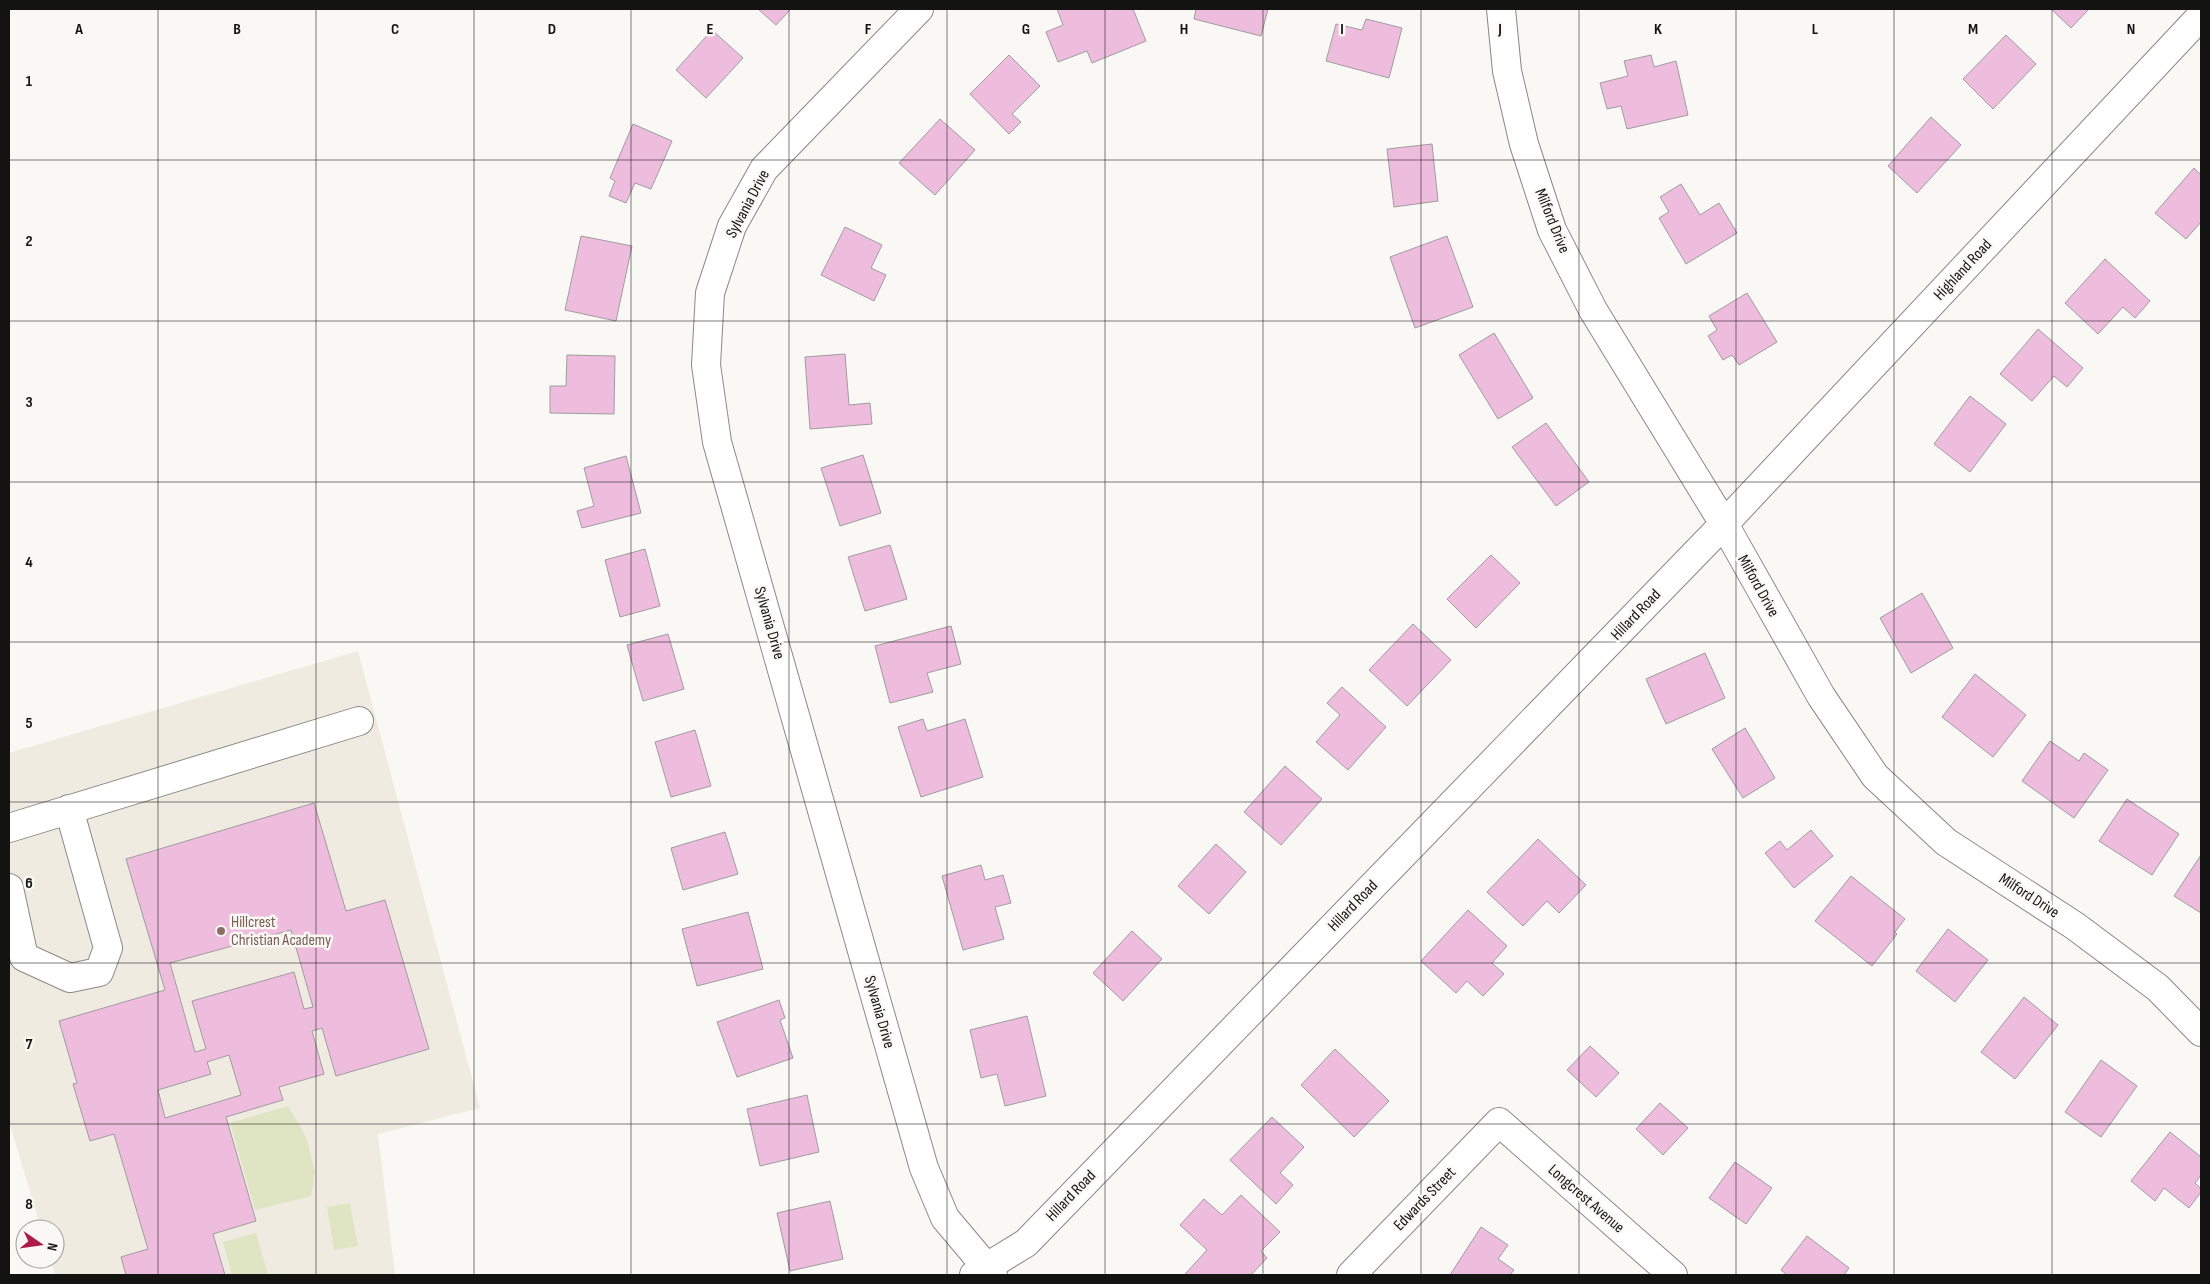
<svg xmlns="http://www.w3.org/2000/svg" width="2210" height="1284" font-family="'Sofia Sans Condensed',sans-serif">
  <rect width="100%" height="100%" fill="#faf8f5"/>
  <!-- built -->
  <path fill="#f0ebe1" d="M358 651 480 1108 378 1134 395 1275H55L50 1259H55V1229H41L9 1121V753Z"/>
  <!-- green -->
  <path fill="#dfe5c2" d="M288 1106 307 1139 315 1172 311 1196 255 1210 230 1123Z
    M350 1203 358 1246 334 1250 327 1207Z
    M256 1233 268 1275H232L223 1242Z"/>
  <!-- building -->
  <path fill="#eebddd" stroke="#9f9c9e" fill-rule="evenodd" d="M758 9H791L776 25Z
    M1057 9H1133L1146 41 1092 63 1087 51 1058 62 1046 32 1063 25Z
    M1196 9H1268L1261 36 1194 19Z
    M2051 9H2089L2071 28Z
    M1366 19 1402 28 1389 78 1326 61 1336 24 1362 30Z
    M712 30 743 58 706 98 676 70Z
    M2006 35 2036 64 1993 109 1963 79Z
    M1009 55 1040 86 1012 114 1021 122 1009 134 970 94Z
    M1651 55 1654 67 1676 61 1688 115 1627 129 1621 106 1607 109 1600 83 1628 76 1624 61Z
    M1931 117 1961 145 1917 193 1888 166Z
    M940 119 975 150 935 195 899 163Z
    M633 124 672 141 651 189 635 183 626 203 609 196 615 181 610 178Z
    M1432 144 1438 201 1394 207 1387 149Z
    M2194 168 2201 175V222L2186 239 2155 213Z
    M1681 184 1700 215 1719 203 1737 233 1686 264 1659 218 1669 212 1660 197Z
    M845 227 882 245 871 268 886 275 874 301 821 275Z
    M581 236 632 246 616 321 565 310Z
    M1447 236 1473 307 1415 328 1390 257Z
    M2105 259 2150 301 2135 318 2123 307 2098 334 2065 303Z
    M1747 293 1777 342 1739 365 1732 355 1723 360 1708 336 1717 330 1709 316Z
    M2038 329 2083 368 2067 387 2054 376 2032 401 2000 374Z
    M1494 333 1533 398 1498 419 1459 355Z
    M845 354 849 405 870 403 872 424 810 429 805 357Z
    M567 355 615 356 614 414 550 413V386H566Z
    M1970 396 2006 424 1970 472 1934 444Z
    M1546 423 1589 482 1556 506 1512 447Z
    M863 455 881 513 840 526 821 468Z
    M626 456 641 513 582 528 577 511 594 506 584 468Z
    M890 545 907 599 865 611 848 557Z
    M645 549 660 606 620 617 605 560Z
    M1491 555 1520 583 1476 628 1447 599Z
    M1922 593 1953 648 1911 673 1880 618Z
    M1413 624 1451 660 1407 706 1369 670Z
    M951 626 961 664 927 673 933 692 890 703 875 646Z
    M668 634 684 689 643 701 627 645Z
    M1705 653 1725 698 1666 724 1646 679Z
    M1975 674 2026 715 1993 757 1942 717Z
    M1342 687 1386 727 1348 770 1316 742 1340 715 1327 703Z
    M923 719 927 731 965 719 983 777 921 797 898 727Z
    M1745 728 1775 778 1743 798 1712 749Z
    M695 730 711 786 671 797 655 742Z
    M2050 741 2079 761 2084 753 2108 770 2074 818 2022 781Z
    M1285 766 1322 799 1281 845 1244 812Z
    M2127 799 2179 834 2152 875 2099 841Z
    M314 803 346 911 385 900 429 1049 336 1076 322 1028 312 1031 324 1074 279 1087 283 1100 226 1117 256 1221 213 1234 225 1275H126L121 1257 148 1249 114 1134 90 1141 73 1084 77 1083 59 1021 165 990 126 859ZM291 930 313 1007 304 1009 294 972 192 1001 206 1049 195 1052 170 963ZM229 1055 241 1095 165 1118 158 1090 211 1074 207 1062Z
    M1811 830 1833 856 1794 888 1765 853 1780 841 1787 850Z
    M725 832 738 874 683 890 671 848Z
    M1538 839 1586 885 1559 913 1547 901 1523 926 1487 892Z
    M1216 844 1246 872 1209 914 1178 886Z
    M2201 855V913L2174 896Z
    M981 865 985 880 1003 875 1011 903 995 907 1004 939 963 950 942 876Z
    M1851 876 1905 919 1895 932 1897 934 1872 966 1815 921Z
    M1468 910 1507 946 1492 963 1504 974 1483 996 1467 981 1456 993 1421 961Z
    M748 912 763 969 697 986 682 929Z
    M1948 929 1988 960 1955 1002 1916 971Z
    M1132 931 1162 959 1123 1001 1093 973Z
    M2024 997 2058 1025 2015 1079 1981 1052Z
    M779 1000 785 1018 780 1020 793 1058 737 1077 717 1022Z
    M1027 1016 1046 1096 1005 1106 997 1074 981 1078 970 1030Z
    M1590 1046 1619 1073 1596 1097 1567 1070Z
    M1335 1049 1389 1101 1354 1137 1301 1085Z
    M2101 1060 2137 1086 2101 1137 2065 1112Z
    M807 1095 819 1152 760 1166 747 1109Z
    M1660 1103 1688 1128 1663 1155 1636 1129Z
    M1272 1117 1304 1147 1280 1173 1293 1185 1276 1204 1230 1160Z
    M2170 1132 2201 1157V1175L2195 1183 2201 1189V1192L2189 1208 2164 1188 2155 1201 2131 1181Z
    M1735 1162 1772 1188 1746 1224 1709 1198Z
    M1241 1195 1280 1232 1261 1251 1267 1258 1251 1275H1186L1185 1274 1207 1250 1180 1225 1204 1199 1222 1215Z
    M830 1201 843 1259 790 1271 777 1213Z
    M1481 1227 1508 1245 1498 1259 1514 1270 1510 1275H1450Z
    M1807 1236 1849 1268 1844 1275H1787L1781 1270Z"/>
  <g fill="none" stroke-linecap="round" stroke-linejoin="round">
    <defs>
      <path id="minor" d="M919 9 764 169 732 226 710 293 706 365 717 442 924 1168 945 1218 993 1275
        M1501 9 1507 71 1524 144 1552 230 1593 310 1724 524 1821 696 1875 776 1946 842 2075 926 2158 988 2201 1032
        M9 828 359 721
        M9 888 18 930 9 932
        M18 930 24 957 70 978 99 972 108 948 69 809
        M974 1275 1026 1243 1724 524 2201 16
        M1351 1275 1499 1122 1673 1275"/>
    </defs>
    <!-- minor casing -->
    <use href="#minor" stroke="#8a8986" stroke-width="30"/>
    <!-- minor -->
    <use href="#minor" stroke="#fff" stroke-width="28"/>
  </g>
  <!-- grid -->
  <path fill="none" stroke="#131312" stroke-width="1" stroke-opacity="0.55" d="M158 9V1275M316 9V1275M474 9V1275M631 9V1275M789 9V1275M947 9V1275M1105 9V1275M1263 9V1275M1421 9V1275M1579 9V1275M1736 9V1275M1894 9V1275M2052 9V1275M9 160H2201M9 321H2201M9 482H2201M9 642H2201M9 802H2201M9 963H2201M9 1124H2201"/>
  <!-- markers -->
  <circle fill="#8d6e63" stroke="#faf8f5" stroke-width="2" cx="221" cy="931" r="5"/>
  <g text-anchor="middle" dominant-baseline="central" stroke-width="5" stroke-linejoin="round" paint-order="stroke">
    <!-- street labels -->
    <g font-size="16" fill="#131312" stroke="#faf8f5">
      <text transform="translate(748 204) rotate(-62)">Sylvania Drive</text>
      <text transform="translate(1552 221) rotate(68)">Milford Drive</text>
      <text transform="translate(1963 270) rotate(-47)">Highland Road</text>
      <text transform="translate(1758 586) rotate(61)">Milford Drive</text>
      <text transform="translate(1636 615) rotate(-46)">Hillard Road</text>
      <text transform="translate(769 623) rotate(74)">Sylvania Drive</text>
      <text transform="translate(2029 896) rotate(33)">Milford Drive</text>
      <text transform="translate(1353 906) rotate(-46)">Hillard Road</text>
      <text transform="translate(879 1012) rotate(74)">Sylvania Drive</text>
      <text transform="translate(1071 1196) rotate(-46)">Hillard Road</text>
      <text transform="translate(1425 1199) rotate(-46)">Edwards Street</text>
      <text transform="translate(1586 1199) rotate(41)">Longcrest Avenue</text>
    </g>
    <!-- education labels -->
    <g font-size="16" fill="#785e54" stroke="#faf8f5" text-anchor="start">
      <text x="231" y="922">Hillcrest<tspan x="231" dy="18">Christian Academy</tspan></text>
    </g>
  </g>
  <g font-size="16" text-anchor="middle" font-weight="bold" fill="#131312" stroke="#faf8f5" stroke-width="5" stroke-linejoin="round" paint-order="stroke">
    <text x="79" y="34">A</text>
    <text x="237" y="34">B</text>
    <text x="395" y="34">C</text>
    <text x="552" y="34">D</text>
    <text x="710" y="34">E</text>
    <text x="868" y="34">F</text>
    <text x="1026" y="34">G</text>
    <text x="1184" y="34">H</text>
    <text x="1342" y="34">I</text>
    <text x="1500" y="34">J</text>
    <text x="1658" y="34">K</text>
    <text x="1815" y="34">L</text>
    <text x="1973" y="34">M</text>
    <text x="2131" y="34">N</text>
    <text x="29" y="86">1</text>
    <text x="29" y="246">2</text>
    <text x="29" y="407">3</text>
    <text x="29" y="567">4</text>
    <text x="29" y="728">5</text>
    <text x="29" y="888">6</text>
    <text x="29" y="1049">7</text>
    <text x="29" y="1209">8</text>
  </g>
  <!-- border -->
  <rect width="2210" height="1284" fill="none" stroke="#131312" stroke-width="20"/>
  <!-- north arrow -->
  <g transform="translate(40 1244) rotate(103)"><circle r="24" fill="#faf8f5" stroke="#9e9c9a"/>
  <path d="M0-4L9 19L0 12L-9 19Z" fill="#ae1b49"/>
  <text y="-8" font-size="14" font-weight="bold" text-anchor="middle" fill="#131312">N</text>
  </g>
</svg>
